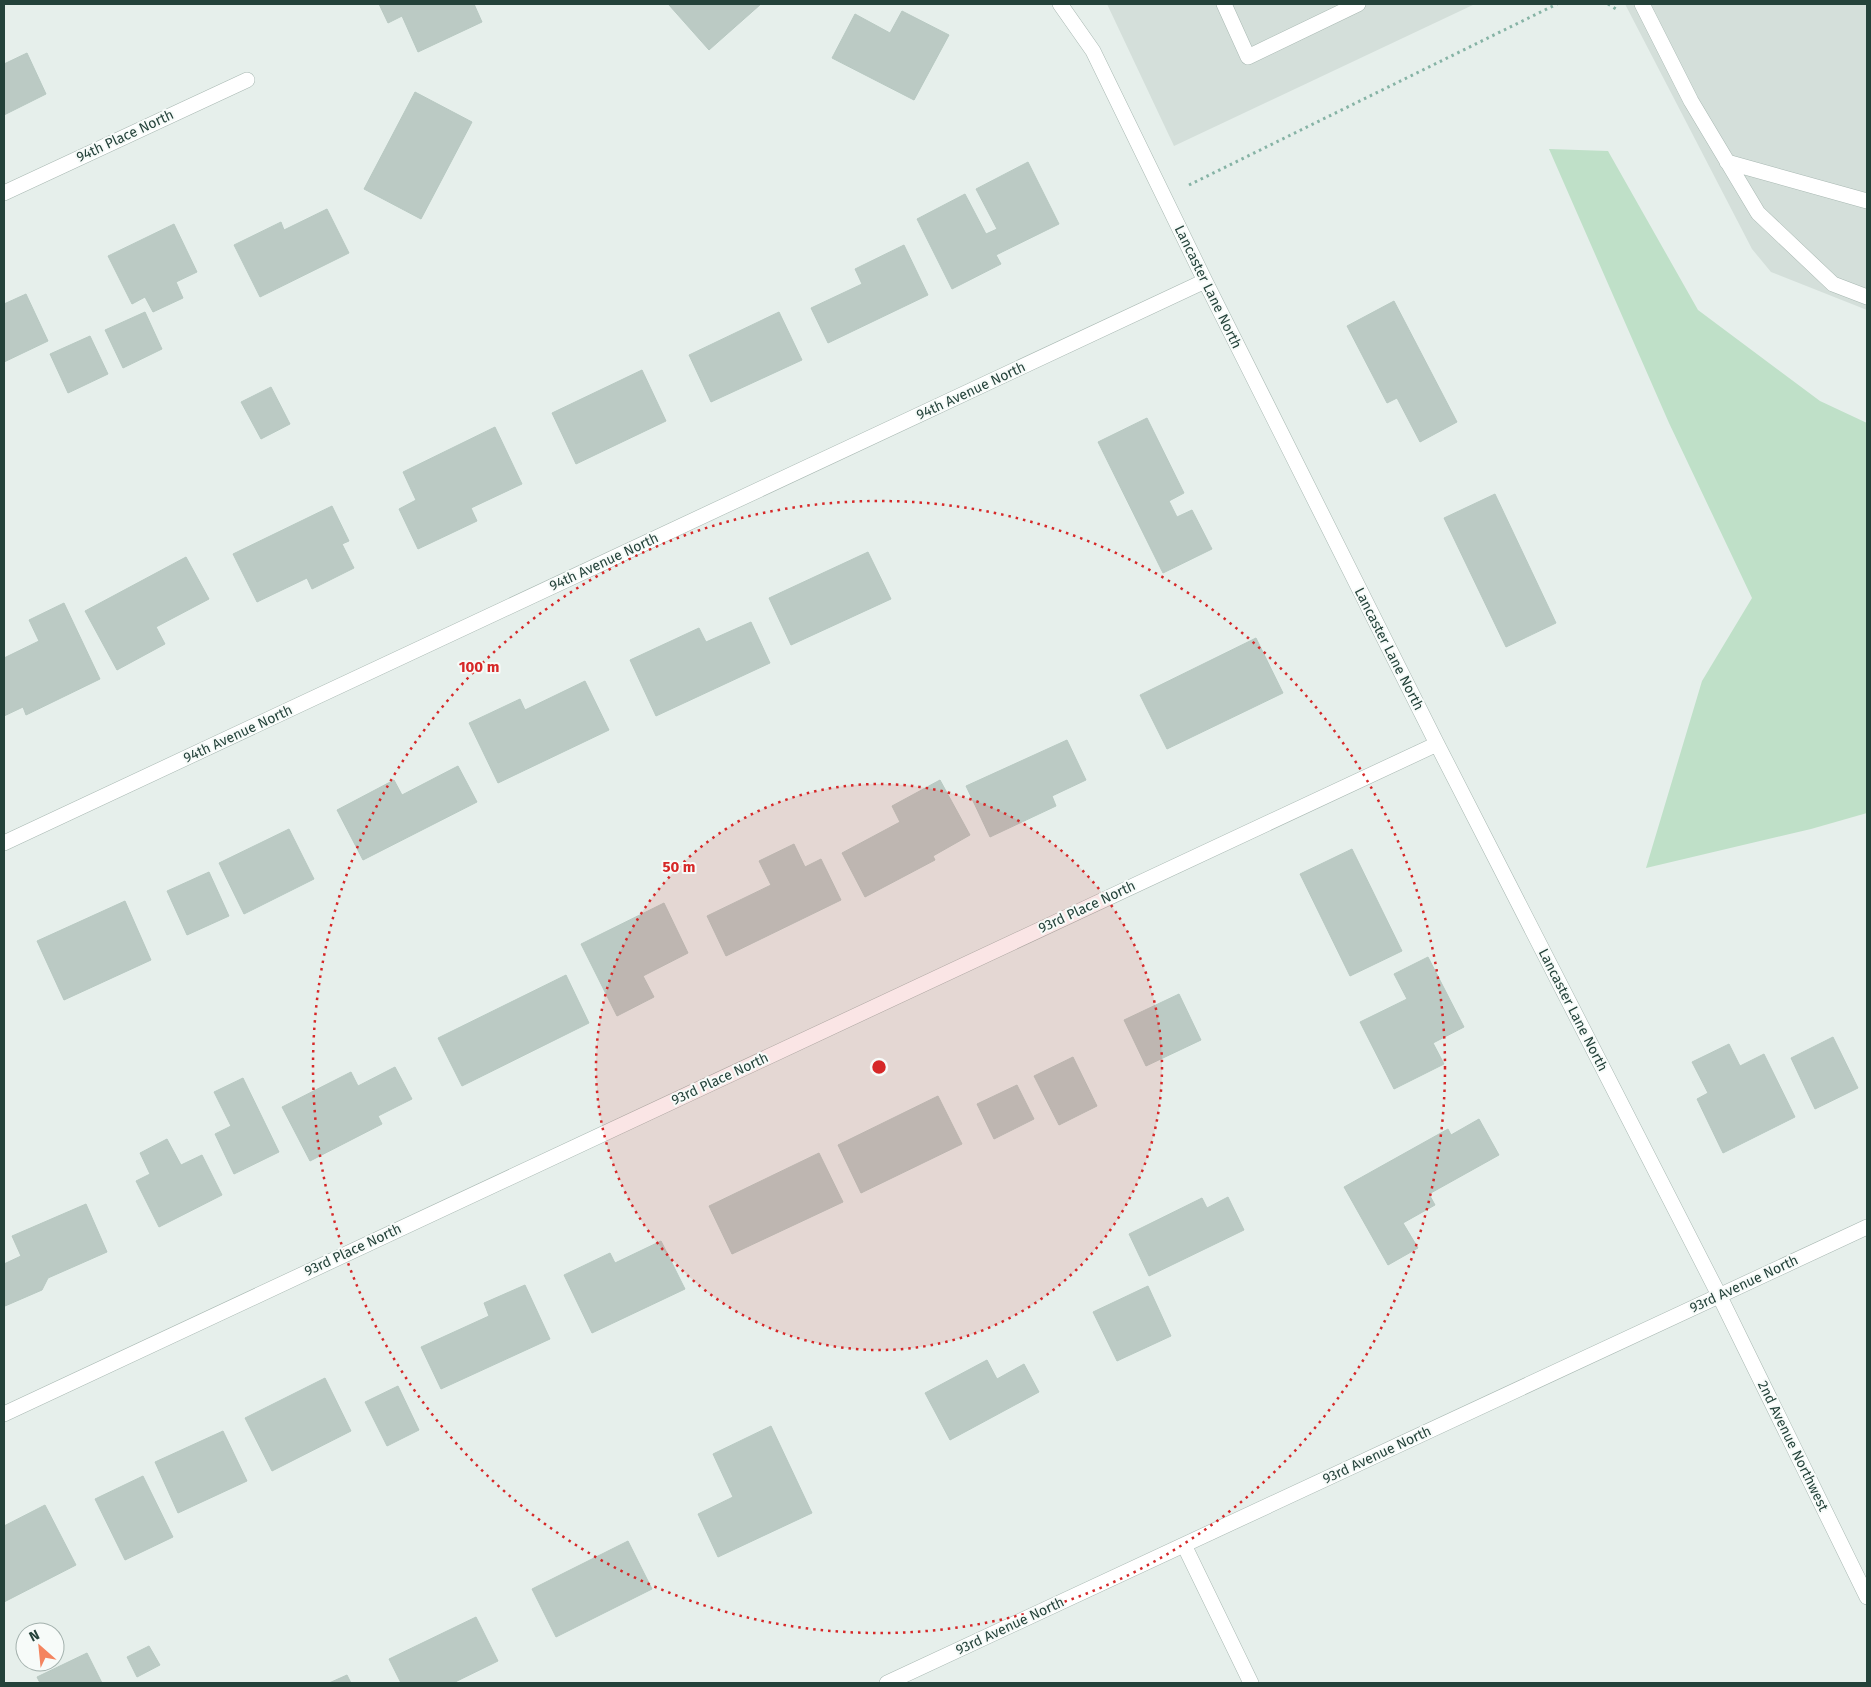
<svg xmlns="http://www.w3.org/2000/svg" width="1871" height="1687" font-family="'Fira Sans',sans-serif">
  <rect width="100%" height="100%" fill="#e6efeb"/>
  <!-- built -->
  <path fill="#d4dfda" d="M1107 4H1475L1174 146Z
    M1625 4H1867V310L1771 272 1752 249Z"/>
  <!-- green -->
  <path fill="#bfe0c8" d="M1549 149 1608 151 1698 310 1820 401 1867 423V813L1811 829 1646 868 1702 681 1752 598 1669 423Z"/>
  <!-- building -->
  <path fill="#bbcac4" stroke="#b8c9c2" d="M379 4H474L482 22 418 52 402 16 388 23Z
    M670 4H761L709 50 669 5Z
    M902 11 949 35 914 100 832 58 855 14 890 33Z
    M27 53 46 94 4 115V64Z
    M415 92 472 122 421 219 364 189Z
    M1028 162 1059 224 996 255 1001 264 952 289 917 219 965 194 986 234 997 229 976 189Z
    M327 209 349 253 260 297 234 245 281 222 284 230Z
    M174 224 197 272 176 282 183 298 153 312 145 297 132 304 108 256Z
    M904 245 928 295 828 343 811 308 862 284 855 269Z
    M26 294 48 341 4 362V304Z
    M1394 301 1457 422 1420 442 1397 398 1387 403 1347 326Z
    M145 312 162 349 123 368 105 330Z
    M779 312 802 360 711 402 689 355Z
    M90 336 108 374 68 393 50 354Z
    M642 370 666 421 576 464 552 413Z
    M271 387 290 424 261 439 241 402Z
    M1147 418 1184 493 1169 501 1177 517 1192 510 1212 549 1163 573 1098 442Z
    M495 427 522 484 471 508 477 521 418 549 399 509 416 500 403 472Z
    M1495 494 1556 623 1506 647 1444 518Z
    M332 506 349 541 342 544 354 568 312 589 307 578 257 602 233 554Z
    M868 552 891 599 791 645 769 598Z
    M186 557 209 599 156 627 165 644 117 670 85 611Z
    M64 603 100 679 26 715 23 707 4 716V658L39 641 29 620Z
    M751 622 770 663 656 716 630 660 699 628 706 642Z
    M1256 638 1283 693 1167 749 1140 695Z
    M585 681 609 730 498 783 469 723 520 699 525 710Z
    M1067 740 1086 780 1052 796 1056 806 990 837 966 786Z
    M458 766 477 802 363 860 337 810 394 780 402 795Z
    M940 780 970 835 933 856 935 860 865 897 842 853 900 822 892 806Z
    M289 829 314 879 244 914 219 863Z
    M794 844 805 867 821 859 841 900 726 956 707 916 771 885 759 861Z
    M1352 849 1402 951 1350 976 1300 874Z
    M209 872 229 916 187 935 167 891Z
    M125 901 151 960 64 1000 37 941Z
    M664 903 688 953 643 976 654 997 617 1016 581 944Z
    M1428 957 1464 1027 1433 1043 1444 1064 1394 1089 1360 1022 1407 999 1394 974Z
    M566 975 589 1023 462 1086 438 1038Z
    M1179 994 1201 1040 1146 1066 1124 1020Z
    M1833 1037 1858 1088 1815 1109 1791 1058Z
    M1729 1044 1740 1066 1764 1054 1795 1117 1723 1153 1697 1099 1708 1093 1692 1062Z
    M1073 1057 1097 1106 1059 1125 1034 1076Z
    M395 1067 412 1099 378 1116 382 1124 310 1161 282 1107 351 1072 358 1086Z
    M243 1078 279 1152 234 1174 215 1134 231 1126 214 1092Z
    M1017 1085 1034 1119 994 1139 977 1104Z
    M938 1096 962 1144 861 1193 838 1145Z
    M1479 1119 1499 1155 1429 1194 1435 1205 1403 1223 1418 1248 1388 1265 1344 1187 1448 1129 1451 1135Z
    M167 1139 181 1165 202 1155 222 1195 159 1227 136 1181 150 1174 140 1153Z
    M819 1153 843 1202 732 1254 709 1206Z
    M1228 1197 1244 1230 1149 1276 1129 1234 1202 1198 1207 1208Z
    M86 1204 107 1252 48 1278 42 1290 5 1306 4 1264 21 1256 12 1236Z
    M661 1241 685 1289 592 1333 564 1275 610 1253 615 1263Z
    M525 1285 550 1339 441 1389 421 1347 489 1316 484 1303Z
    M1148 1286 1171 1336 1117 1361 1093 1312Z
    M987 1360 997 1379 1024 1364 1039 1392 950 1440 925 1393Z
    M325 1378 351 1431 272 1471 245 1418Z
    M398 1386 419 1430 387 1446 365 1402Z
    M771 1426 812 1513 718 1557 698 1514 733 1497 713 1454Z
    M223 1431 247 1481 178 1513 155 1462Z
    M143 1476 173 1537 125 1560 95 1499Z
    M45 1505 76 1565 4 1602V1526Z
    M628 1541 652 1589 556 1637 532 1589Z
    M476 1617 498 1661 453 1683H401L389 1659Z
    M149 1646 160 1665 137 1677 127 1657Z
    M87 1653 102 1683H40L37 1677Z
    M347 1675 351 1683H329Z"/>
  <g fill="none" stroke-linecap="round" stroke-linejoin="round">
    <defs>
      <path id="minor" d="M1060 4 1093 51 1205 281 1437 744 1719 1295 1867 1597
        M1224 4 1248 57 1358 4
        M1642 4 1691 101 1758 213 1833 284 1867 297
        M1727 162 1867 201
        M4 193 247 80
        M4 843 1205 281
        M4 1414 1437 744
        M1184 1545 1251 1683
        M887 1683 1867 1227"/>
    </defs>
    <!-- minor casing -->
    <use href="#minor" stroke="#a8b8b2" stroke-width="16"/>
    <!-- path -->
    <path stroke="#86b3a5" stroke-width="3" stroke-dasharray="2.5 4" stroke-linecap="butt" d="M1608 4 1616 9
      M1189 185 1557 4"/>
    <!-- minor -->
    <use href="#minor" stroke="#fff" stroke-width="15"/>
  </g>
  <!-- distance rings -->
  <circle cx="879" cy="1067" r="283" fill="#d62828" fill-opacity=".12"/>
  <g fill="none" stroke="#d62828" stroke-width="2.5" stroke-dasharray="2.5 5">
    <circle cx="879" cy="1067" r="283"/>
    <circle cx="879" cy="1067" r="566"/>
  </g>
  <g text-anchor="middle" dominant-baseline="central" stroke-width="4" stroke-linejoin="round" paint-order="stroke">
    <!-- street labels -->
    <g font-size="14" fill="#24423a" stroke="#f7fbf9">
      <text transform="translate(125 136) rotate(-25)">94th Place North</text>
      <text transform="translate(1208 287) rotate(64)">Lancaster Lane North</text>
      <text transform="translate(971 391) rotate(-25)">94th Avenue North</text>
      <text transform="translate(604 562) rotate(-25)">94th Avenue North</text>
      <text transform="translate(1389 649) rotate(63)">Lancaster Lane North</text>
      <text transform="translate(238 734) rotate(-25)">94th Avenue North</text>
      <text transform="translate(1087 907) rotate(-25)">93rd Place North</text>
      <text transform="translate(1573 1010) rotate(63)">Lancaster Lane North</text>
      <text transform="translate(720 1079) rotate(-25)">93rd Place North</text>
      <text transform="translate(353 1250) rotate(-25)">93rd Place North</text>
      <text transform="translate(1744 1284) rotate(-25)">93rd Avenue North</text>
      <text transform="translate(1793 1446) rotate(64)">2nd Avenue Northwest</text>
      <text transform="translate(1377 1455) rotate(-25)">93rd Avenue North</text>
      <text transform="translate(1010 1626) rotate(-25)">93rd Avenue North</text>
    </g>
  </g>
  <circle cx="879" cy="1067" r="8" fill="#d62828" stroke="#f7fbf9" stroke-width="2.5"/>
  <g font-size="15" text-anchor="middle" font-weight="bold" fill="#d62828" stroke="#f7fbf9" stroke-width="4" stroke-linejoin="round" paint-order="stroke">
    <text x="479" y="672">100 m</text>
    <text x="679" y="872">50 m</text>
  </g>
  <!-- border -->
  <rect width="1871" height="1687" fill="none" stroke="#24423a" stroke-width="10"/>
  <!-- north arrow -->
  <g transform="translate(40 1647) rotate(333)"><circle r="24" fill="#f7fbf9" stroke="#a3b1ad"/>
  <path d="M0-4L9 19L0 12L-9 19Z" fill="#f4845f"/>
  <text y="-8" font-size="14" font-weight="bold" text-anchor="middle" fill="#24423a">N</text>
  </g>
</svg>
